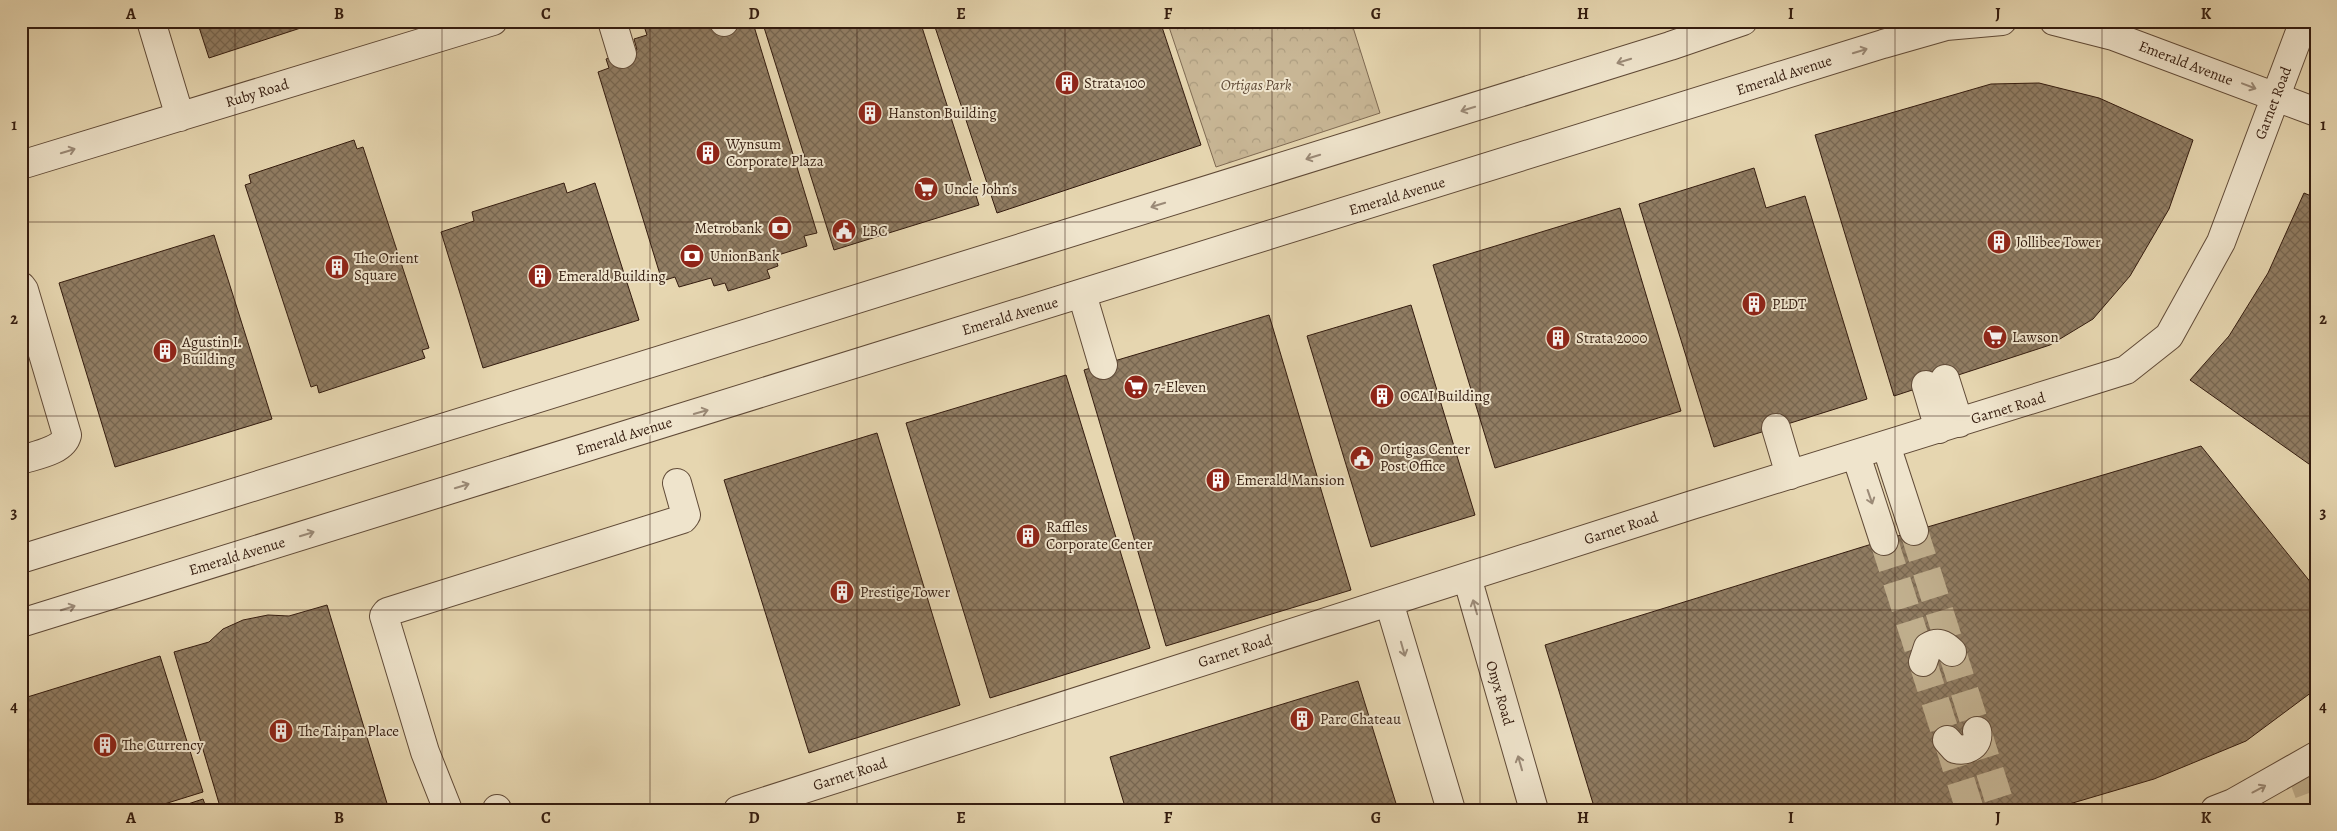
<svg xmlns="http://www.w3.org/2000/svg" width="2337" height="831" font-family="Alegreya,serif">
  <defs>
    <pattern id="park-crowns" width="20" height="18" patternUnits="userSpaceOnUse" patternTransform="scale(1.25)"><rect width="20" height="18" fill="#c8b695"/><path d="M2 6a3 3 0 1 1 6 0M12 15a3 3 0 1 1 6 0" fill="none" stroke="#ac9c7f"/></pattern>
    <pattern id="building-cross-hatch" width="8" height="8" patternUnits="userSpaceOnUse" patternTransform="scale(1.25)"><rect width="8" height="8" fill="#917d63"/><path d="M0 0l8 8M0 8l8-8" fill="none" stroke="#776650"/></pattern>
  </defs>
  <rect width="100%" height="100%" fill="#e6d6b0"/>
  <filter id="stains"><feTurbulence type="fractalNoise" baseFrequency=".004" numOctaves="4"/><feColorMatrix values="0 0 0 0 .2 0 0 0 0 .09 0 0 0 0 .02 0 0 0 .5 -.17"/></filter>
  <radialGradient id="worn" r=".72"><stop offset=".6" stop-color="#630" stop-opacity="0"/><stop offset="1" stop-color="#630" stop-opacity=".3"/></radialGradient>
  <!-- park -->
  <path fill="url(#park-crowns)" stroke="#7e6952" d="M1167 21H1351L1380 113 1216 167Z"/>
  <!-- building -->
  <path fill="url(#building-cross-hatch)" stroke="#341c0f" d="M197 21H322L209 58Z
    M660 21H703L705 28 725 21H737L739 28 753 23 817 233 804 236 807 246 775 256 778 266 767 270 770 278 728 291 725 283 714 286 711 278 679 287 675 277 662 281 598 72 609 68 606 59 637 50 634 39 647 35 644 26Z
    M762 21H920L979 205 834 250Z
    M933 21H1160L1201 145 997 213Z
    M2039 83 2099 98 2193 140 2169 209 2130 276 2093 319 2050 345 1894 396 1815 135 1991 84Z
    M354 140 357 149 363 147 429 348 422 350 425 358 319 393 317 385 311 387 245 185 251 183 249 175Z
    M1754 168 1766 208 1805 196 1867 399 1714 447 1639 204Z
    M564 183 567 193 595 183 639 320 483 368 441 232 474 221 472 212Z
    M2304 193 2316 198V364L2314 368 2316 370V469L2190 380 2229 336 2268 273Z
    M1620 208 1681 411 1495 468 1433 265Z
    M214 235 272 419 115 467 59 283Z
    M1411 305 1475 515 1371 547 1307 336Z
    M1269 315 1351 590 1166 646 1084 370Z
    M1066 375 1150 648 990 698 906 423Z
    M877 433 960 705 809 753 724 480Z
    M2201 446 2316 589V689L2246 741 2154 779 2049 810H1595L1545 645 1914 531Z
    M327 605 389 810H221L174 652 209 642 223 629 243 620 268 615 289 616Z
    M160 656 203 792 145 810H21V699Z
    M1358 681 1398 810H1126L1110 757Z
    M203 799 207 810H170Z"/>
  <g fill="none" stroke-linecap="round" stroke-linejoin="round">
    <!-- minor-tunnel -->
    <path stroke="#c2b190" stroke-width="28" stroke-dasharray="28 14" stroke-linecap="butt" d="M1914 531 2002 810
      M1884 541 1970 810
      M2299 767 2315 810"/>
    <defs>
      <path id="minor" d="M151 21 180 117
        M612 21 622 54
        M724 21V22
        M2054 21 2113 36 2316 112
        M21 165 493 21
        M21 286 24 290 67 435C63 451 36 455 21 460
        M1082 294 1103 365
        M1945 379 1959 423
        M1926 385 1939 429
        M1776 428 1790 475
        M1886 445 1914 531
        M1856 455 1884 541
        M21 559 1670 46 1743 21
        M1467 577 1534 810
        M1389 602 1451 810
        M21 623 1883 44 1946 26 2002 21
        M1923 662 1928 647C1938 641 1944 644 1952 652
        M1947 740 1955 749C1967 752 1980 745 1977 731
        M497 809V810
        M448 810 425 752 384 616 387 612 683 519 686 515 677 483
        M738 810 1692 505 2126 370 2169 336 2221 242 2304 21
        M2215 810 2233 803 2316 756"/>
    </defs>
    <!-- minor casing -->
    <use href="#minor" stroke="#604a37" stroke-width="30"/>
    <!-- minor -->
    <use href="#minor" stroke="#efe4cc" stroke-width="28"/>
  </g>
  <!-- one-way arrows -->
  <defs><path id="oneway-shaft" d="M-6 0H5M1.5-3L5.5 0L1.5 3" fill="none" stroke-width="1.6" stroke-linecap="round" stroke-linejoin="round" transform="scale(1.25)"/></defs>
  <g stroke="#9b8a77">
    <use href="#oneway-shaft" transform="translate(1860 51) rotate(-17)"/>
    <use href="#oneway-shaft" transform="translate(1624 61) rotate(163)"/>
    <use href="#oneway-shaft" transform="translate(2249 86) rotate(21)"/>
    <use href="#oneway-shaft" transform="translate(1468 109) rotate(163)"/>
    <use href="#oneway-shaft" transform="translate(68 151) rotate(-17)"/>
    <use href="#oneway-shaft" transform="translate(1313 157) rotate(163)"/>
    <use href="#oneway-shaft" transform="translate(1158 205) rotate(163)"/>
    <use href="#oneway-shaft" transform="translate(701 412) rotate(-16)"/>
    <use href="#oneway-shaft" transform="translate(462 486) rotate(-17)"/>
    <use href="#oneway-shaft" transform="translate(1870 497) rotate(71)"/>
    <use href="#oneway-shaft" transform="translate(307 534) rotate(-17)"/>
    <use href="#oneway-shaft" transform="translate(1475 607) rotate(-106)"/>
    <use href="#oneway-shaft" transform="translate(68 608) rotate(-17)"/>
    <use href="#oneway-shaft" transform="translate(1403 649) rotate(74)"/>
    <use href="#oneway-shaft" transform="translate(1520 763) rotate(-106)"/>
    <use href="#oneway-shaft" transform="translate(2259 789) rotate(-28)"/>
  </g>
  <!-- grid -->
  <path fill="none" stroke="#341c0f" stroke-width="1" stroke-opacity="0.55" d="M235 21V810M442 21V810M650 21V810M857 21V810M1065 21V810M1272 21V810M1480 21V810M1687 21V810M1895 21V810M2102 21V810M21 222H2316M21 416H2316M21 610H2316"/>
  <!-- icons -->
  <defs>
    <symbol id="building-disc" viewBox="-11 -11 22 22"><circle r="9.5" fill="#8f2418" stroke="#efe4cc"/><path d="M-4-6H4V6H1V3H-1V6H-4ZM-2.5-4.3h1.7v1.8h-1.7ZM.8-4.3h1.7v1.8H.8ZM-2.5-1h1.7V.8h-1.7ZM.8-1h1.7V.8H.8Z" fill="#fff"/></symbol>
    <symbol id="supermarket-disc" viewBox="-11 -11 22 22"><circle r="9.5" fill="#8f2418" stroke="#efe4cc"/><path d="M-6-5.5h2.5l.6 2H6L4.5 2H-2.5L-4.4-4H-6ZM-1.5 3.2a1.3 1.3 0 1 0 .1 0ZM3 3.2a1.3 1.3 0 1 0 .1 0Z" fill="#fff"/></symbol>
    <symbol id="bank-disc" viewBox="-11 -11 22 22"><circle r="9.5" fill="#8f2418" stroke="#efe4cc"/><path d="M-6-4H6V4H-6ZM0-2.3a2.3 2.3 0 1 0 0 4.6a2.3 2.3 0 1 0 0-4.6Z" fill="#fff"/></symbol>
    <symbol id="civic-disc" viewBox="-11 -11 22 22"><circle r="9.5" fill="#8f2418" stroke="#efe4cc"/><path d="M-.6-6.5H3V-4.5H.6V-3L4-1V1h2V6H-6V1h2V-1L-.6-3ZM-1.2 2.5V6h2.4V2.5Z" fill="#fff"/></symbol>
  </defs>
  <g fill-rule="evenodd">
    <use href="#building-disc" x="1053" y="69" width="28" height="28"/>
    <use href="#building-disc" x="856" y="99" width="28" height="28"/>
    <use href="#building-disc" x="694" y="139" width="28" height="28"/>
    <use href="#supermarket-disc" x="912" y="175" width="28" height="28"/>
    <use href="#bank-disc" x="766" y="214" width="28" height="28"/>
    <use href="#civic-disc" x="830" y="217" width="28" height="28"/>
    <use href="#building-disc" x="1985" y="228" width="28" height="28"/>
    <use href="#bank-disc" x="678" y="242" width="28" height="28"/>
    <use href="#building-disc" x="323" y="253" width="28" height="28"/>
    <use href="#building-disc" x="526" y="262" width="28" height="28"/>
    <use href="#building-disc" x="1740" y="290" width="28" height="28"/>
    <use href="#supermarket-disc" x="1981" y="323" width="28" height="28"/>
    <use href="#building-disc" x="1544" y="324" width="28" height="28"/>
    <use href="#building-disc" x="151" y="337" width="28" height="28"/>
    <use href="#supermarket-disc" x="1122" y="373" width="28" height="28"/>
    <use href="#building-disc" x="1368" y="382" width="28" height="28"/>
    <use href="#civic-disc" x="1348" y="444" width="28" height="28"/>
    <use href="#building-disc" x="1204" y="466" width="28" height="28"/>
    <use href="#building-disc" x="1014" y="522" width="28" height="28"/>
    <use href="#building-disc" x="828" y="578" width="28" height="28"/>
    <use href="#building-disc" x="1288" y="705" width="28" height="28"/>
    <use href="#building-disc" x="267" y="717" width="28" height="28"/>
    <use href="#building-disc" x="91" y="731" width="28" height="28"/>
  </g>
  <g text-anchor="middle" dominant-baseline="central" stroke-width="4" stroke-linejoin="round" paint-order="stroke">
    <!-- street labels -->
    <g font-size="15" fill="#341c0f" stroke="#efe4cc">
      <text transform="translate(2186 63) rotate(21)">Emerald Avenue</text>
      <text transform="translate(1784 75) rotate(-18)">Emerald Avenue</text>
      <text transform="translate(257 93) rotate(-17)">Ruby Road</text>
      <text transform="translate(2273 103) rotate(-69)">Garnet Road</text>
      <text transform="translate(1397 196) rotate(-17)">Emerald Avenue</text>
      <text transform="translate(1010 316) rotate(-17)">Emerald Avenue</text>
      <text transform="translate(2008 408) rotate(-17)">Garnet Road</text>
      <text transform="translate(624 436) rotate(-17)">Emerald Avenue</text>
      <text transform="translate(1621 528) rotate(-18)">Garnet Road</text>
      <text transform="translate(237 556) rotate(-17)">Emerald Avenue</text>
      <text transform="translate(1235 651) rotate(-18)">Garnet Road</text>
      <text transform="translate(1500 693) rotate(74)">Onyx Road</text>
      <text transform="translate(850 774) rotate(-18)">Garnet Road</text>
    </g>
    <!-- poi labels -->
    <g font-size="15" fill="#341c0f" stroke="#efe4cc" text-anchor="start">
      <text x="1084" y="83">Strata 100</text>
      <text x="888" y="113">Hanston Building</text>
      <text x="726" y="144">Wynsum<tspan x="726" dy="17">Corporate Plaza</tspan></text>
      <text x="944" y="189">Uncle John's</text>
      <text x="762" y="228" text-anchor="end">Metrobank</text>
      <text x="862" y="231">LBC</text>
      <text x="2016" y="242">Jollibee Tower</text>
      <text x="710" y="256">UnionBank</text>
      <text x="354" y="258">The Orient<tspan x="354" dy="17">Square</tspan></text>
      <text x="558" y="276">Emerald Building</text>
      <text x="1772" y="304">PLDT</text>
      <text x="2012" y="337">Lawson</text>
      <text x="1576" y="338">Strata 2000</text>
      <text x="182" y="342">Agustin I.<tspan x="182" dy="17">Building</tspan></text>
      <text x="1154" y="387">7-Eleven</text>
      <text x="1400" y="396">OCAI Building</text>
      <text x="1380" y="449">Ortigas Center<tspan x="1380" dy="17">Post Office</tspan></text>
      <text x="1236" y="480">Emerald Mansion</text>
      <text x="1046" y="527">Raffles<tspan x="1046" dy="17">Corporate Center</tspan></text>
      <text x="860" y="592">Prestige Tower</text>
      <text x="1320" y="719">Parc Chateau</text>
      <text x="298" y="731">The Taipan Place</text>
      <text x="122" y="745">The Currency</text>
    </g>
    <!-- park labels -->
    <g font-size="15" font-style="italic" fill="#604a37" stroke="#efe4cc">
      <text x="1256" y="85">Ortigas Park</text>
    </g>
  </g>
  <!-- margin -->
  <rect width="2337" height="831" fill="none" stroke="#e6d6b0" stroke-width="55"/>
  <rect x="28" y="28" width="2282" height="776" fill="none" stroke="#341c0f" stroke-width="2"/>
  <g font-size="16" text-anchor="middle" font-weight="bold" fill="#341c0f">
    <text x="131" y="19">A</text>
    <text x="339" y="19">B</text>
    <text x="546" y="19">C</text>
    <text x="754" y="19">D</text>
    <text x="961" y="19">E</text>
    <text x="1168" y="19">F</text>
    <text x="1376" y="19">G</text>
    <text x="1583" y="19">H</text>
    <text x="1791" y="19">I</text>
    <text x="1998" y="19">J</text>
    <text x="2206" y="19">K</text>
    <text x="14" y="130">1</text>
    <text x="2323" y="130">1</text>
    <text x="14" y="324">2</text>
    <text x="2323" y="324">2</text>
    <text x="14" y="518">3</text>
    <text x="2323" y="518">3</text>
    <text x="14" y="712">4</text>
    <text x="2323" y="712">4</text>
    <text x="131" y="823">A</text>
    <text x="339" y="823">B</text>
    <text x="546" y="823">C</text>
    <text x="754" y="823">D</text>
    <text x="961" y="823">E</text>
    <text x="1168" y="823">F</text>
    <text x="1376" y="823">G</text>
    <text x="1583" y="823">H</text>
    <text x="1791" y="823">I</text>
    <text x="1998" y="823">J</text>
    <text x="2206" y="823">K</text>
  </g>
  <rect width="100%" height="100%" filter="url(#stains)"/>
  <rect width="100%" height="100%" fill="url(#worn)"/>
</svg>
